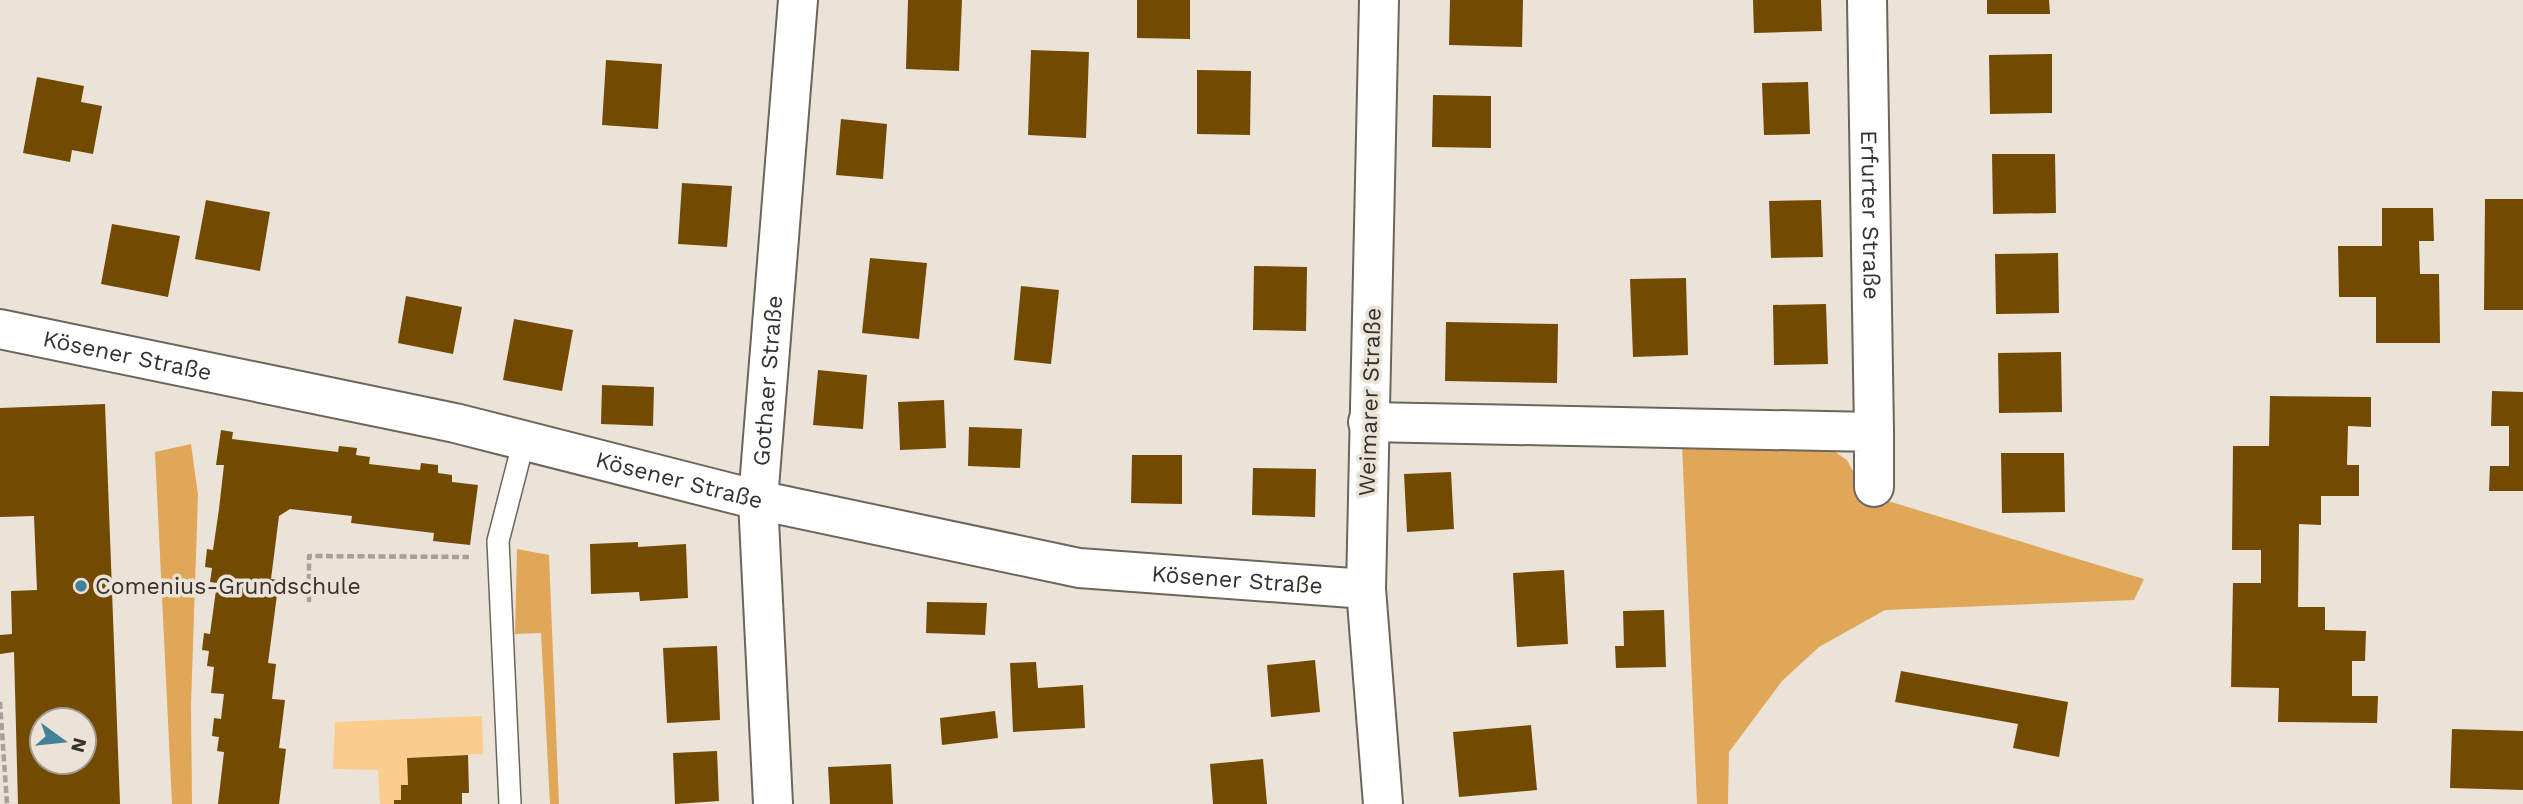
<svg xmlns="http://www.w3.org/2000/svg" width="2523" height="804" font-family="'Work Sans',sans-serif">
  <rect width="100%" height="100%" fill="#ebe3d8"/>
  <!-- green -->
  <path fill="#fccc8e" d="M482 716 483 754 407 758 408 785H401V800H394V804H380L378 770 333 769 335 722Z"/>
  <!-- forest -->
  <path fill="#e0a758" d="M1682 443 1831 449 1847 460 1865 494 2144 579 2134 600 1885 610 1819 647 1782 681 1729 752 1728 804H1697Z
    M191 444 198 495 191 705 192 804H172L155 452Z
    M517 549 549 555 559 804H550L541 633 515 634Z"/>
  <!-- building -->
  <path fill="#734a01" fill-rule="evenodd" d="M908 0H962L959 71 906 69Z
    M1137 0H1190V39L1137 38Z
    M1450 0H1523L1522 47 1449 45Z
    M1753 0H1821L1822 31 1754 33Z
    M1987 0H2049L2050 14H1987Z
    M1031 50 1089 52 1086 138 1028 135Z
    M2052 54V113L1990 114 1989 55Z
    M606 60 662 64 658 129 602 125Z
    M1197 70 1251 71 1250 135 1197 134Z
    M37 77 84 86 81 102 102 106 93 154 72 150 70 162 23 153Z
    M1808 82 1810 134 1764 135 1762 83Z
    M1433 95 1491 96V148L1432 147Z
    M841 119 887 124 883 179 836 175Z
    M1992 154H2055L2056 213 1993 214Z
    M682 183 732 186 727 247 678 244Z
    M2485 199H2523V310H2484Z
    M206 200 270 212 260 271 195 259Z
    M1821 200 1823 257 1771 258 1769 201Z
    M2382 208H2433L2434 241H2419L2420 274H2439L2440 343H2376V297H2339L2338 246H2382Z
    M112 224 180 236 168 297 101 284Z
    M2058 253 2059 313 1996 314 1995 254Z
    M870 258 927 263 919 339 862 333Z
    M1254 266 1307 267 1306 331 1253 330Z
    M1686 278 1688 355 1633 357 1630 279Z
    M1021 286 1059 290 1051 364 1014 360Z
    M406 296 462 307 453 354 398 343Z
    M1826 304 1828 364 1774 365 1773 305Z
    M514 319 573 330 562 391 503 380Z
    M1446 322 1558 324 1557 383 1445 381Z
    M2061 352 2062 412 1999 413 1998 353Z
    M818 370 867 375 863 429 813 425Z
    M602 385 654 387 653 426 601 424Z
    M2492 391 2523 392V491H2489L2490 466H2509V426H2491Z
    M2270 396 2371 397V427L2348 426 2347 465H2359V496H2321V525L2299 524 2298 607H2325V630L2366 631 2365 661H2352V696H2378L2377 723 2278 722 2279 688 2231 687 2233 583H2261V550H2232L2233 446H2269Z
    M944 400 946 448 900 450 898 402Z
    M105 404 120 804H18L14 652 0 654V635L12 634 11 591 37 590 34 516 0 517V408ZM42 720H84V762H42Z
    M969 427 1022 429 1020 468 968 466Z
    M221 430 233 432 232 439 338 452 339 446 357 448 356 455 370 457 369 464 420 470 421 463 438 465V473L452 475V482L478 485 470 545 433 541 434 533 351 523 352 516 290 509 279 516 271 579 279 580 268 663 276 664 272 699 285 700 279 748 286 749 279 804H218L224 752 217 751 219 737 212 736 214 718 221 719 224 694 211 693 214 667 207 666 209 651 202 650 204 633 210 634 217 583 210 582 212 568 205 567 207 549 213 550 219 509 224 465H216Z
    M2001 453H2064L2065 512 2002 513Z
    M1132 455H1182V504L1131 503Z
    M1253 468 1316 469 1315 517 1252 515Z
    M1451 472 1454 529 1407 532 1404 474Z
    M638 542V547L686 544 688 598 640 601 639 592 591 594 590 544Z
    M1564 570 1568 644 1517 647 1513 573Z
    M927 602 987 603 985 635 926 633Z
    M1664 610 1666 667 1616 668 1615 646H1624L1623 611Z
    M717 646 720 720 667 723 663 648Z
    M1315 660 1320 712 1271 717 1267 665Z
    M1036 662 1038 688 1083 685 1085 728 1013 732 1010 663Z
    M1901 671 2068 702 2059 757 2013 748 2018 724 1895 702Z
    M995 711 998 738 942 745 940 718Z
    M1531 725 1537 790 1459 797 1453 732Z
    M2452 729 2523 731V790L2450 788Z
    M717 751 719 801 675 804 673 753Z
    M468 755 469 793H462V804H394V800H401V785H408L407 758Z
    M1263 759 1267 804H1213L1210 764Z
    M891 764 893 804H830L828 767Z"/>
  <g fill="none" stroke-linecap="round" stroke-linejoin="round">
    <defs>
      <path id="service" d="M510 804 498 541 524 440"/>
      <g id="minor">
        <path d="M1379 0 1366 589 1383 804"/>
        <path id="s1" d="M1867 0 1874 432"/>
        <path id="s2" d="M0 329 455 423 758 500 1079 568 1366 589"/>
        <path d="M1368 422 1874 432V487"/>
        <path id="s3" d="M773 804 758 500 798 0"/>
      </g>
    </defs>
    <!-- service casing -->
    <use href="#service" stroke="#6d655c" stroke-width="24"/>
    <!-- minor casing -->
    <use href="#minor" stroke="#6d655c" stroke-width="42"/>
    <!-- path -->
    <path stroke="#a6a097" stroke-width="4.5" stroke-dasharray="7 3.5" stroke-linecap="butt" d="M309 602V556L469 557
      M0 702 7 804"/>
    <!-- service -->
    <use href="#service" stroke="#fff" stroke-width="21"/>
    <!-- minor -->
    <use href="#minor" stroke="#fff" stroke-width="38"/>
  </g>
  <!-- markers -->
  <circle fill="#438197" stroke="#ebe3d8" stroke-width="2.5" cx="81" cy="586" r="7"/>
  <g text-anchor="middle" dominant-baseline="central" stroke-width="7" stroke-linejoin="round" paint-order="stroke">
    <!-- street labels -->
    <g font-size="23" fill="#35322d" stroke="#ebe3d8">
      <text stroke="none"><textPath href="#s1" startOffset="215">Erfurter Straße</textPath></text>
      <text stroke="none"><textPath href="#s2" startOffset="130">Kösener Straße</textPath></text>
      <text stroke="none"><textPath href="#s3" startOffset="424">Gothaer Straße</textPath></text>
      <text transform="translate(1370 402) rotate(-88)">Weimarer Straße</text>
      <text stroke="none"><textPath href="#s2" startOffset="696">Kösener Straße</textPath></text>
      <text stroke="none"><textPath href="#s2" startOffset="1264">Kösener Straße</textPath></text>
    </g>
    <!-- poi labels -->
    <g font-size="23" fill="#35322d" stroke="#ebe3d8" text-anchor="start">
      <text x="95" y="586">Comenius-Grundschule</text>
    </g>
  </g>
  <!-- north arrow -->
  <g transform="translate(63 741) rotate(105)"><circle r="33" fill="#ebe3d8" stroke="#a29c94" stroke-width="2"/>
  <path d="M0-5L12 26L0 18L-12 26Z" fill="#438197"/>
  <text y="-10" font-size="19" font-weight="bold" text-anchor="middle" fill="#35322d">N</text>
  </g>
</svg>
